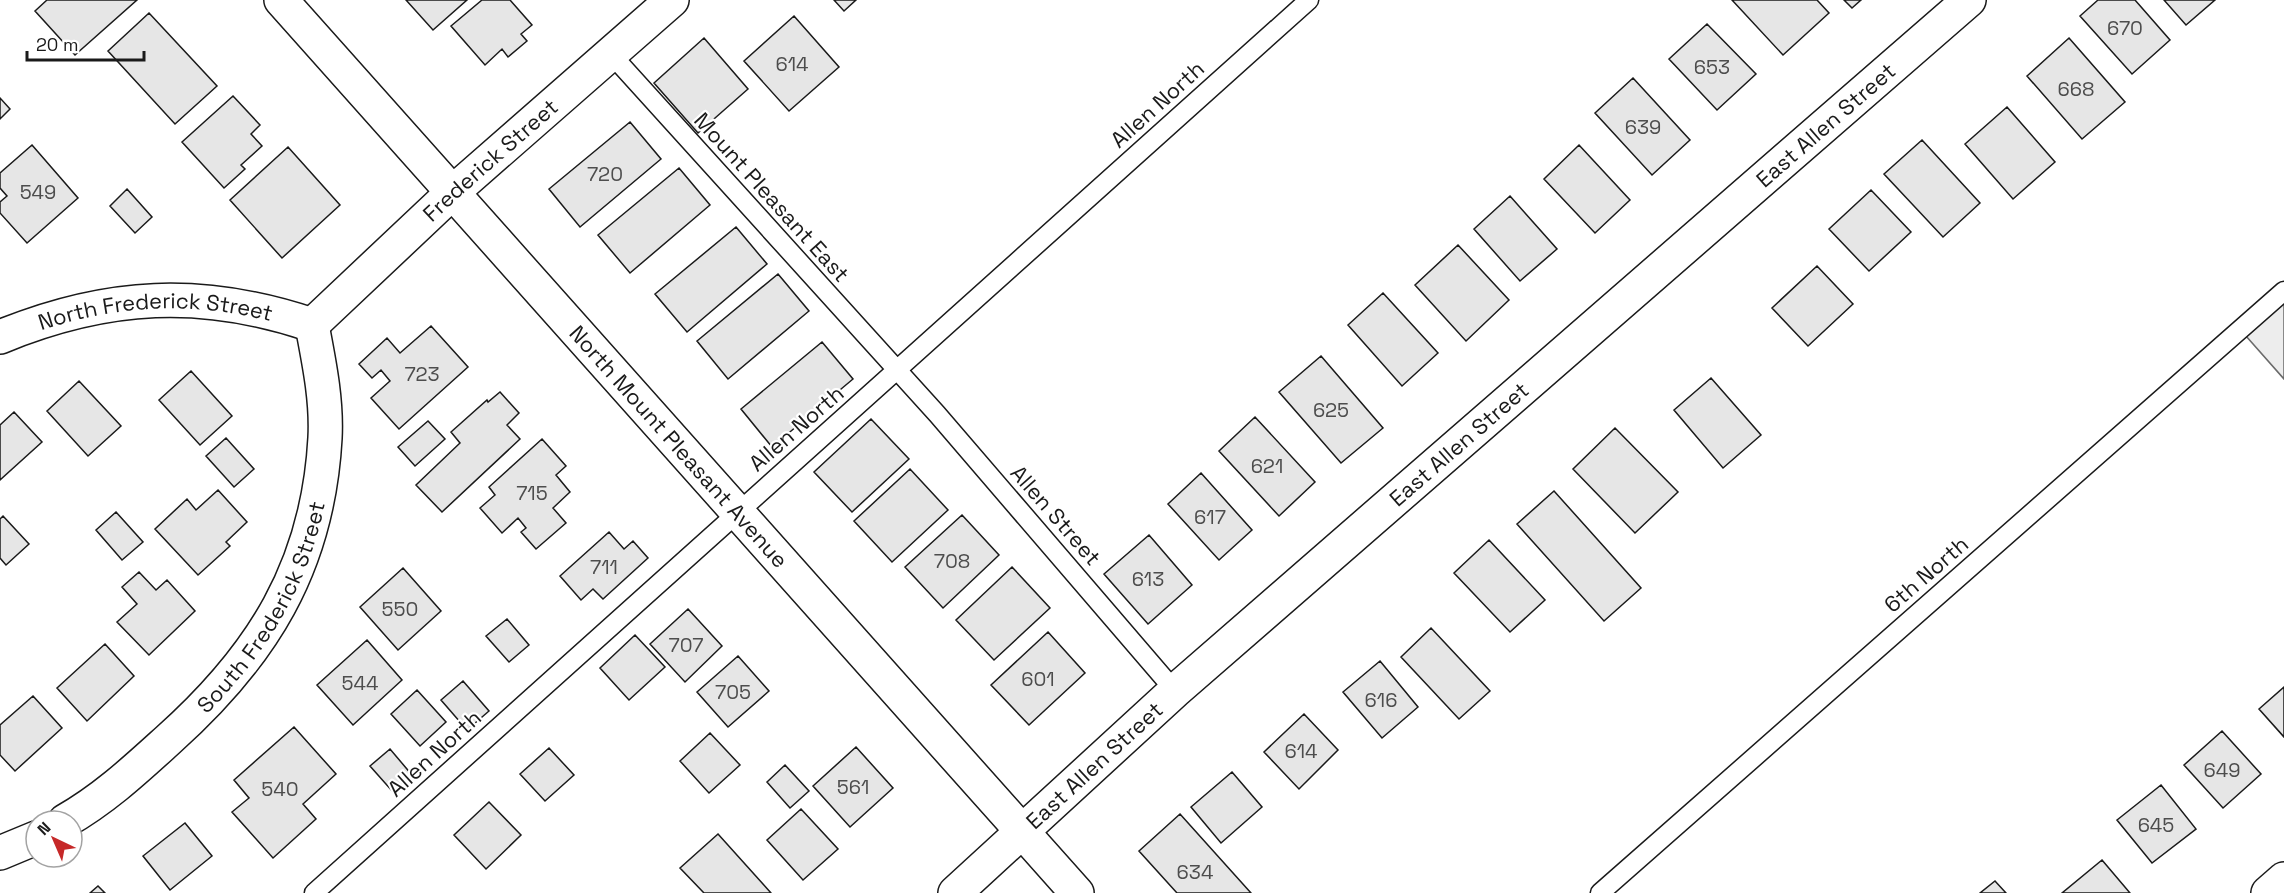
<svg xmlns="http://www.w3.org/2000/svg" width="2284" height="893" font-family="'Space Grotesk',sans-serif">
  <rect width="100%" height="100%" fill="#fff"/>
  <!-- parking -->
  <path fill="#ededed" stroke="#6a6a6a" stroke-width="1.5" d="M2284 302V379L2246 336Z"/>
  <!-- building -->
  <path fill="#e6e6e6" stroke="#1a1a1a" stroke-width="1.5" d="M47 0H137L75 55 35 11Z
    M406 0H467L433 30Z
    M482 0H510L532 25 521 34 527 41 508 57 502 49 485 65 451 26Z
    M834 0H856L844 11Z
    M1732 0H1817L1829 13 1783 55Z
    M1844 0H1861L1852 8Z
    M2098 0H2135L2170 40 2132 74 2080 16Z
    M2164 0H2215L2186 25Z
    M149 13 217 86 175 124 108 51Z
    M794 16 839 67 789 111 744 61Z
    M1707 24 1756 74 1717 110 1669 59Z
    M704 38 748 89 698 133 654 83Z
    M2069 38 2125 102 2082 139 2027 76Z
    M1633 78 1690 140 1652 175 1595 113Z
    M233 96 260 125 251 134 262 146 241 165 245 169 224 188 182 142Z
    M0 98 10 109 0 119Z
    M2007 107 2055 162 2013 199 1965 144Z
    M630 122 661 159 580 227 549 189Z
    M1922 140 1980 203 1943 237 1884 174Z
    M32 145 78 198 27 243 0 213V202L7 196 0 188V173Z
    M1579 145 1630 200 1595 233 1544 179Z
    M288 147 340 205 282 258 230 200Z
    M679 168 710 205 630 273 598 235Z
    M127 189 152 217 135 233 110 206Z
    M1871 190 1911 232 1869 271 1829 229Z
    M1510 196 1557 249 1520 281 1474 229Z
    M736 227 767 264 687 332 655 294Z
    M1458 245 1509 300 1466 341 1415 285Z
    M1817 266 1853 304 1808 346 1772 308Z
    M778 274 809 311 728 379 697 341Z
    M1383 293 1438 353 1402 386 1348 325Z
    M431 326 468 367 399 429 371 398 390 381 381 370 372 378 359 364 387 338 400 353Z
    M822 342 853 379 772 447 741 409Z
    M1321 356 1383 428 1341 463 1279 392Z
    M191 371 232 416 200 445 159 400Z
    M1711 378 1761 435 1723 468 1674 410Z
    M79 381 121 426 88 456 47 411Z
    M500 392 519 413 507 425 520 439 442 512 416 485 460 443 451 432 487 400 488 402Z
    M14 412 42 442 0 480V425Z
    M1255 417 1315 482 1279 516 1219 451Z
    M871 419 909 459 852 512 814 472Z
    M428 421 445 439 415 466 398 447Z
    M1615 428 1678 492 1635 533 1573 469Z
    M226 438 254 469 234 487 206 456Z
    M542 439 566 466 556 475 570 492 553 508 566 523 536 549 521 532 526 528 518 518 502 533 480 508 495 495 489 487Z
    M910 469 948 510 892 562 854 521Z
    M1201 473 1252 530 1219 560 1168 504Z
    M218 490 247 522 226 542 230 546 198 575 155 529 187 499 196 510Z
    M1554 491 1641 588 1604 621 1517 524Z
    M116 512 143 542 122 560 96 530Z
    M962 515 999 555 943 608 905 567Z
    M3 516 29 544 6 565 0 558V519Z
    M609 532 624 549 633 541 648 558 603 599 593 589 581 600 560 576Z
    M1149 535 1192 585 1148 624 1104 574Z
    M1489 540 1545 600 1510 632 1454 573Z
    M1012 567 1050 608 994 660 956 620Z
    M403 568 441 611 398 650 360 607Z
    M139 572 156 590 167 580 195 611 149 655 117 622 137 604 122 587Z
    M688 609 722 646 685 682 650 644Z
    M507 619 529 645 509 662 486 636Z
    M1431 628 1490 691 1459 719 1401 657Z
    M1048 632 1085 673 1029 725 991 685Z
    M635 635 665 667 629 700 600 668Z
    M367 640 402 680 353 725 317 685Z
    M105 644 134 676 87 721 57 688Z
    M738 656 769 691 728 727 697 692Z
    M1380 661 1418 707 1382 738 1343 692Z
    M463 681 489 711 467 730 441 700Z
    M2284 687V737L2259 709Z
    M417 690 446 722 420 746 391 714Z
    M33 696 62 728 15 771 0 755V725Z
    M1304 714 1338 750 1299 789 1264 752Z
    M294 727 336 774 303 804 316 819 273 858 232 812 249 798 234 780Z
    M2222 731 2261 774 2223 808 2184 765Z
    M710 733 740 765 709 793 680 761Z
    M856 747 893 788 850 827 813 786Z
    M549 748 574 775 545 801 520 774Z
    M390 749 412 775 393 792 370 766Z
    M785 765 809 791 790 808 767 782Z
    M1232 772 1262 807 1221 843 1191 807Z
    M2161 785 2196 829 2152 863 2117 820Z
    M489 802 521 835 486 869 454 835Z
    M801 809 838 849 803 880 767 840Z
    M1180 814 1251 893H1177L1139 851Z
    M185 823 212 856 170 890 143 856Z
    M718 834 771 893H704L680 868Z
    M2102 860 2130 893H2062Z
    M1995 881 2006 893H1980Z
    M98 886 105 893H90Z"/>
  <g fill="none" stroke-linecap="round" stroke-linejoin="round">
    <defs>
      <path id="service" d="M611 54 937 414 1175 691
        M314 893 1309 0
        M1600 893 2284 291"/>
      <g id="minor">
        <path id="s1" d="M281 0 1077 893"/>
        <path id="s2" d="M312 325 454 191 672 0"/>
        <path id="s3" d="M0 337C107 293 202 288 312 325"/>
        <path id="s4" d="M65 821C104 799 136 769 168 740 262 656 318 567 325 438 327 400 319 362 312 325"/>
        <path d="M0 853 36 838"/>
        <path id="s5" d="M955 893 1175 691 1969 0"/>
      </g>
      <path id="tertiary" d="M2268 893 2284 879"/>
    </defs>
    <!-- service casing -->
    <use href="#service" stroke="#1a1a1a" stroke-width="21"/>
    <!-- minor casing -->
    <use href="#minor" stroke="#1a1a1a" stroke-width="36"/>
    <!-- tertiary casing -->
    <use href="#tertiary" stroke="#1a1a1a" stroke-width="36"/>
    <!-- service -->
    <use href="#service" stroke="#fff" stroke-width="18"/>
    <!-- minor -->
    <use href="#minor" stroke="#fff" stroke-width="33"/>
    <!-- tertiary -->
    <use href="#tertiary" stroke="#fff" stroke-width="33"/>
  </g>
  <g text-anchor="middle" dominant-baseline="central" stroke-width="4.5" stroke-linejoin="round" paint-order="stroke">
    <!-- number labels -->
    <g font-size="20" fill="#4d4d4d">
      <text x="2125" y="28">670</text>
      <text x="792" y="64">614</text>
      <text x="1712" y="67">653</text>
      <text x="2076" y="89">668</text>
      <text x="1643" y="127">639</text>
      <text x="605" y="174">720</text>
      <text x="38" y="192">549</text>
      <text x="422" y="374">723</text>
      <text x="1331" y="410">625</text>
      <text x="1267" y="466">621</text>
      <text x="532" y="493">715</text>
      <text x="1210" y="517">617</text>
      <text x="952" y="561">708</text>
      <text x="604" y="567">711</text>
      <text x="1148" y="579">613</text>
      <text x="400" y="609">550</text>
      <text x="686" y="645">707</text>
      <text x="1038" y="679">601</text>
      <text x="360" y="683">544</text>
      <text x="733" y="692">705</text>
      <text x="1381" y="700">616</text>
      <text x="1301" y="751">614</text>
      <text x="2222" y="770">649</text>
      <text x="853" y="787">561</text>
      <text x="280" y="789">540</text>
      <text x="2156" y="825">645</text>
      <text x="1195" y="872">634</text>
    </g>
    <!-- street labels -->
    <g font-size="22" fill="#1a1a1a" stroke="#fff">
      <text transform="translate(1157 104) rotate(-42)">Allen North</text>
      <text stroke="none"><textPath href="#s5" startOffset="1161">East Allen Street</textPath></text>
      <text stroke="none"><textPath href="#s2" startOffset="243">Frederick Street</textPath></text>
      <text transform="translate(772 197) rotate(48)">Mount Pleasant East</text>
      <text stroke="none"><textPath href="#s3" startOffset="160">North Frederick Street</textPath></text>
      <text transform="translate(796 428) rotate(-41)">Allen North</text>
      <text stroke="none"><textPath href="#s5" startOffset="675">East Allen Street</textPath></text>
      <text stroke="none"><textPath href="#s1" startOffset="598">North Mount Pleasant Avenue</textPath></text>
      <text transform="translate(1056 515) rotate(49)">Allen Street</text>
      <text transform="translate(1926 574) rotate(-41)">6th North</text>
      <text stroke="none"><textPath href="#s4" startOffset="297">South Frederick Street</textPath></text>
      <text transform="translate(434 753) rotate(-42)">Allen North</text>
      <text stroke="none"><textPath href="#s5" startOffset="189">East Allen Street</textPath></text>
    </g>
  </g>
  <!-- north arrow -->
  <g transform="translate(54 839) rotate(316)"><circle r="28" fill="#ffffff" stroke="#a3a3a3" stroke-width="1.5"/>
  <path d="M0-4.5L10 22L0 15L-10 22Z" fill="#c62828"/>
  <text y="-9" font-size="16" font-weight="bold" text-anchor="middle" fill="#1a1a1a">N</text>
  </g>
  <!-- scale -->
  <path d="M27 51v9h117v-9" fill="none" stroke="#1a1a1a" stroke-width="3"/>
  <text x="36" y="51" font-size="18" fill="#1a1a1a" stroke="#ffffff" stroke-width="4.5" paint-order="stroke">20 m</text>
</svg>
